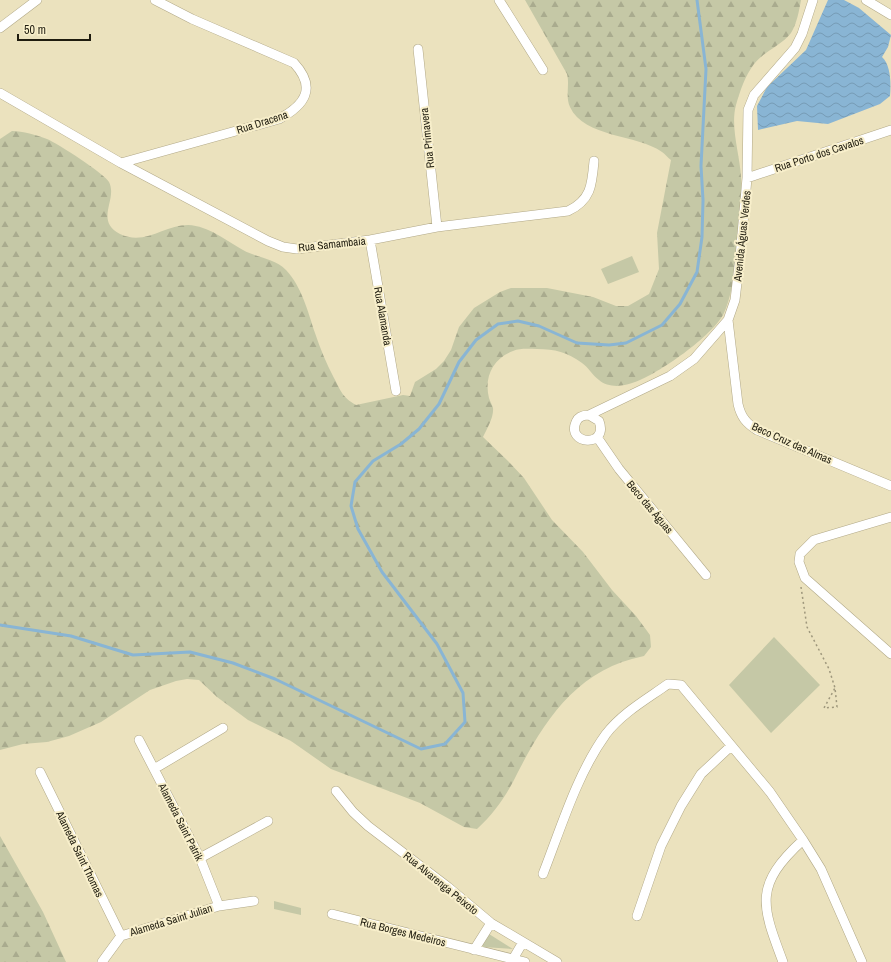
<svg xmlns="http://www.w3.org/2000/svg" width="891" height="962" font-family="'Archivo Narrow',sans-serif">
  <defs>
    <pattern id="forest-firs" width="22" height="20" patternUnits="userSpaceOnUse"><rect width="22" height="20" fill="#c5c8a6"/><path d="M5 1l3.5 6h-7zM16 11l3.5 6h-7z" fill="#a9ab8e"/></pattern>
    <pattern id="water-waves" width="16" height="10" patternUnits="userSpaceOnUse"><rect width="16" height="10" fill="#89b5d4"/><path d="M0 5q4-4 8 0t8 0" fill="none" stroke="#769bb5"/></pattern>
  </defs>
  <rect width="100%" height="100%" fill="#ebe2be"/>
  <!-- forest -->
  <path fill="url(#forest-firs)" d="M525 0H801C799 11 797 23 791 33 781 46 764 51 754 64 745 76 740 91 736 105 730 127 740 155 741 177 743 209 737 285 724 313 713 336 658 374 635 382 623 387 608 388 599 380 592 375 589 368 582 363 567 352 555 349 537 349 529 349 520 348 513 351 492 359 484 378 489 398 490 401 492 405 493 408 494 417 487 429 483 437L508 461 524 478 552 520 583 552 612 590 636 616 650 635 651 647 644 656C579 669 547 716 518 772 508 793 495 813 477 829L464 827 420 803 331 769 291 741 248 720 217 697 199 680 187 679 176 681 150 690 101 722 69 736 47 742 23 744 0 750V139L12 131C23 131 36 135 47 139 57 143 105 174 109 182 118 200 94 220 120 234 145 246 164 225 188 225 209 226 225 240 243 250 257 258 274 258 286 270 302 287 308 312 315 333 320 348 326 363 334 378 341 391 342 397 356 405L403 395 410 396 415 382 436 369 444 361 451 350 459 327 474 308 500 292 511 288H547L593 297 616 306H628L649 294 659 269 657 233 671 160C668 158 665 154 662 152 637 134 584 138 570 107 565 96 570 85 567 74Z
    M0 836 43 912 66 962H0Z"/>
  <!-- park -->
  <path fill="#c5c8a6" d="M632 256 639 272 608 284 601 269Z
    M774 637 820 685 771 733 729 685Z
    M274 901 301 908V915L274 909Z
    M489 934 513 949 483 947 482 945Z"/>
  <!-- water -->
  <path fill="url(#water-waves)" d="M828 0H844L859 8 891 35 888 47 882 57C891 65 891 84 890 96L880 104 828 124 797 121 758 130 757 106 767 87 806 50Z"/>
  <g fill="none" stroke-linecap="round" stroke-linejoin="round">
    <!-- stream -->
    <path stroke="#89b5d4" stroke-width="3" d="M0 625 71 636 133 655 190 652 233 663 275 679 421 749 445 744 465 722 463 693 437 644 382 572 358 529 351 506 355 482 373 461 401 444 419 429 439 404 459 362 476 340 498 324 518 321 539 326 577 343 609 345 626 343 662 325 680 304 697 272 702 237 703 200 701 166 706 69 697 0"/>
    <defs>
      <path id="minor" d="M499 0 543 70
        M866 0 891 15
        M0 28 37 0
        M418 49 437 227
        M0 93 121 163 268 241 283 247 297 249 370 240 437 227 568 211C591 200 592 185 594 161
        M121 163 279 119C305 105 317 88 294 63L192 19 155 0
        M747 178 891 130
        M370 240 396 391
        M728 320 738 404C741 417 746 423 757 430L891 486
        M589 415 599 421C609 448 566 445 576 422 578 417 583 415 589 415L670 376 694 359 728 320 735 300 740 257 747 178 748 110 754 95 795 48 802 34 813 0
        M597 437 619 469 706 575
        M891 517 814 540 800 554 799 562 805 578 891 654
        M139 740 200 858 219 906
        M154 769 223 728
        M40 772 121 936
        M336 791 353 812 368 826 448 887 491 923 557 962
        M200 858 268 821
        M543 874C561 828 577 774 606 734 622 713 647 699 668 684L681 685 770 792 803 840 821 869 862 962
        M332 914 525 962
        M637 916 661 846 681 806 701 774 731 746
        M474 950 491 923
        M513 959 523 942
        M102 962 121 936 219 906 254 901
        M783 962C761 904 754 885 803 840"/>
    </defs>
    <!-- minor casing -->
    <use href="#minor" stroke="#b1a887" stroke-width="10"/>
    <!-- path -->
    <path stroke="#9e977c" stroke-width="1.5" stroke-dasharray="2 3" stroke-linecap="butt" d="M801 587 807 627 829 669 835 688 837 707 824 708 835 688"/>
    <!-- minor -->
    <use href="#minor" stroke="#fff" stroke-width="9"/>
  </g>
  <g text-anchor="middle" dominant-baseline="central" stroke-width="4" stroke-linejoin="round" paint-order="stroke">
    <!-- street labels -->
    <g font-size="11" fill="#1f1c0f" stroke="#f8efcb">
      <text transform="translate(262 122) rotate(-18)">Rua Dracena</text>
      <text transform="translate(427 138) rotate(-96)">Rua Primavera</text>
      <text transform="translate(819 154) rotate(-18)">Rua Porto dos Cavalos</text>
      <text transform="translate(742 236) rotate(-84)">Avenida Águas Verdes</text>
      <text transform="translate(332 244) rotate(-6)">Rua Samambaia</text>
      <text transform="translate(383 316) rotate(80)">Rua Alamanda</text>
      <text transform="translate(792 443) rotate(24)">Beco Cruz das Almas</text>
      <text transform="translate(650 507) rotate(50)">Beco das Águas</text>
      <text transform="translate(181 822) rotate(63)">Alameda Saint Patrik</text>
      <text transform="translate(80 854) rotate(64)">Alameda Saint Thomas</text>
      <text transform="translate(441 883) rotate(39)">Rua Alvarenga Peixoto</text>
      <text transform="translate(171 920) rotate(-17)">Alameda Saint Julian</text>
      <text transform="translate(403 932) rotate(14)">Rua Borges Medeiros</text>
    </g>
  </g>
  <!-- scale -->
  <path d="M18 34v6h72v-6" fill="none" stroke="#1f1c0f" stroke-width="2"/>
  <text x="24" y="34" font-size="12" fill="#1f1c0f" stroke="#f8efcb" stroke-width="3" paint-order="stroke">50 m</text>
</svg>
